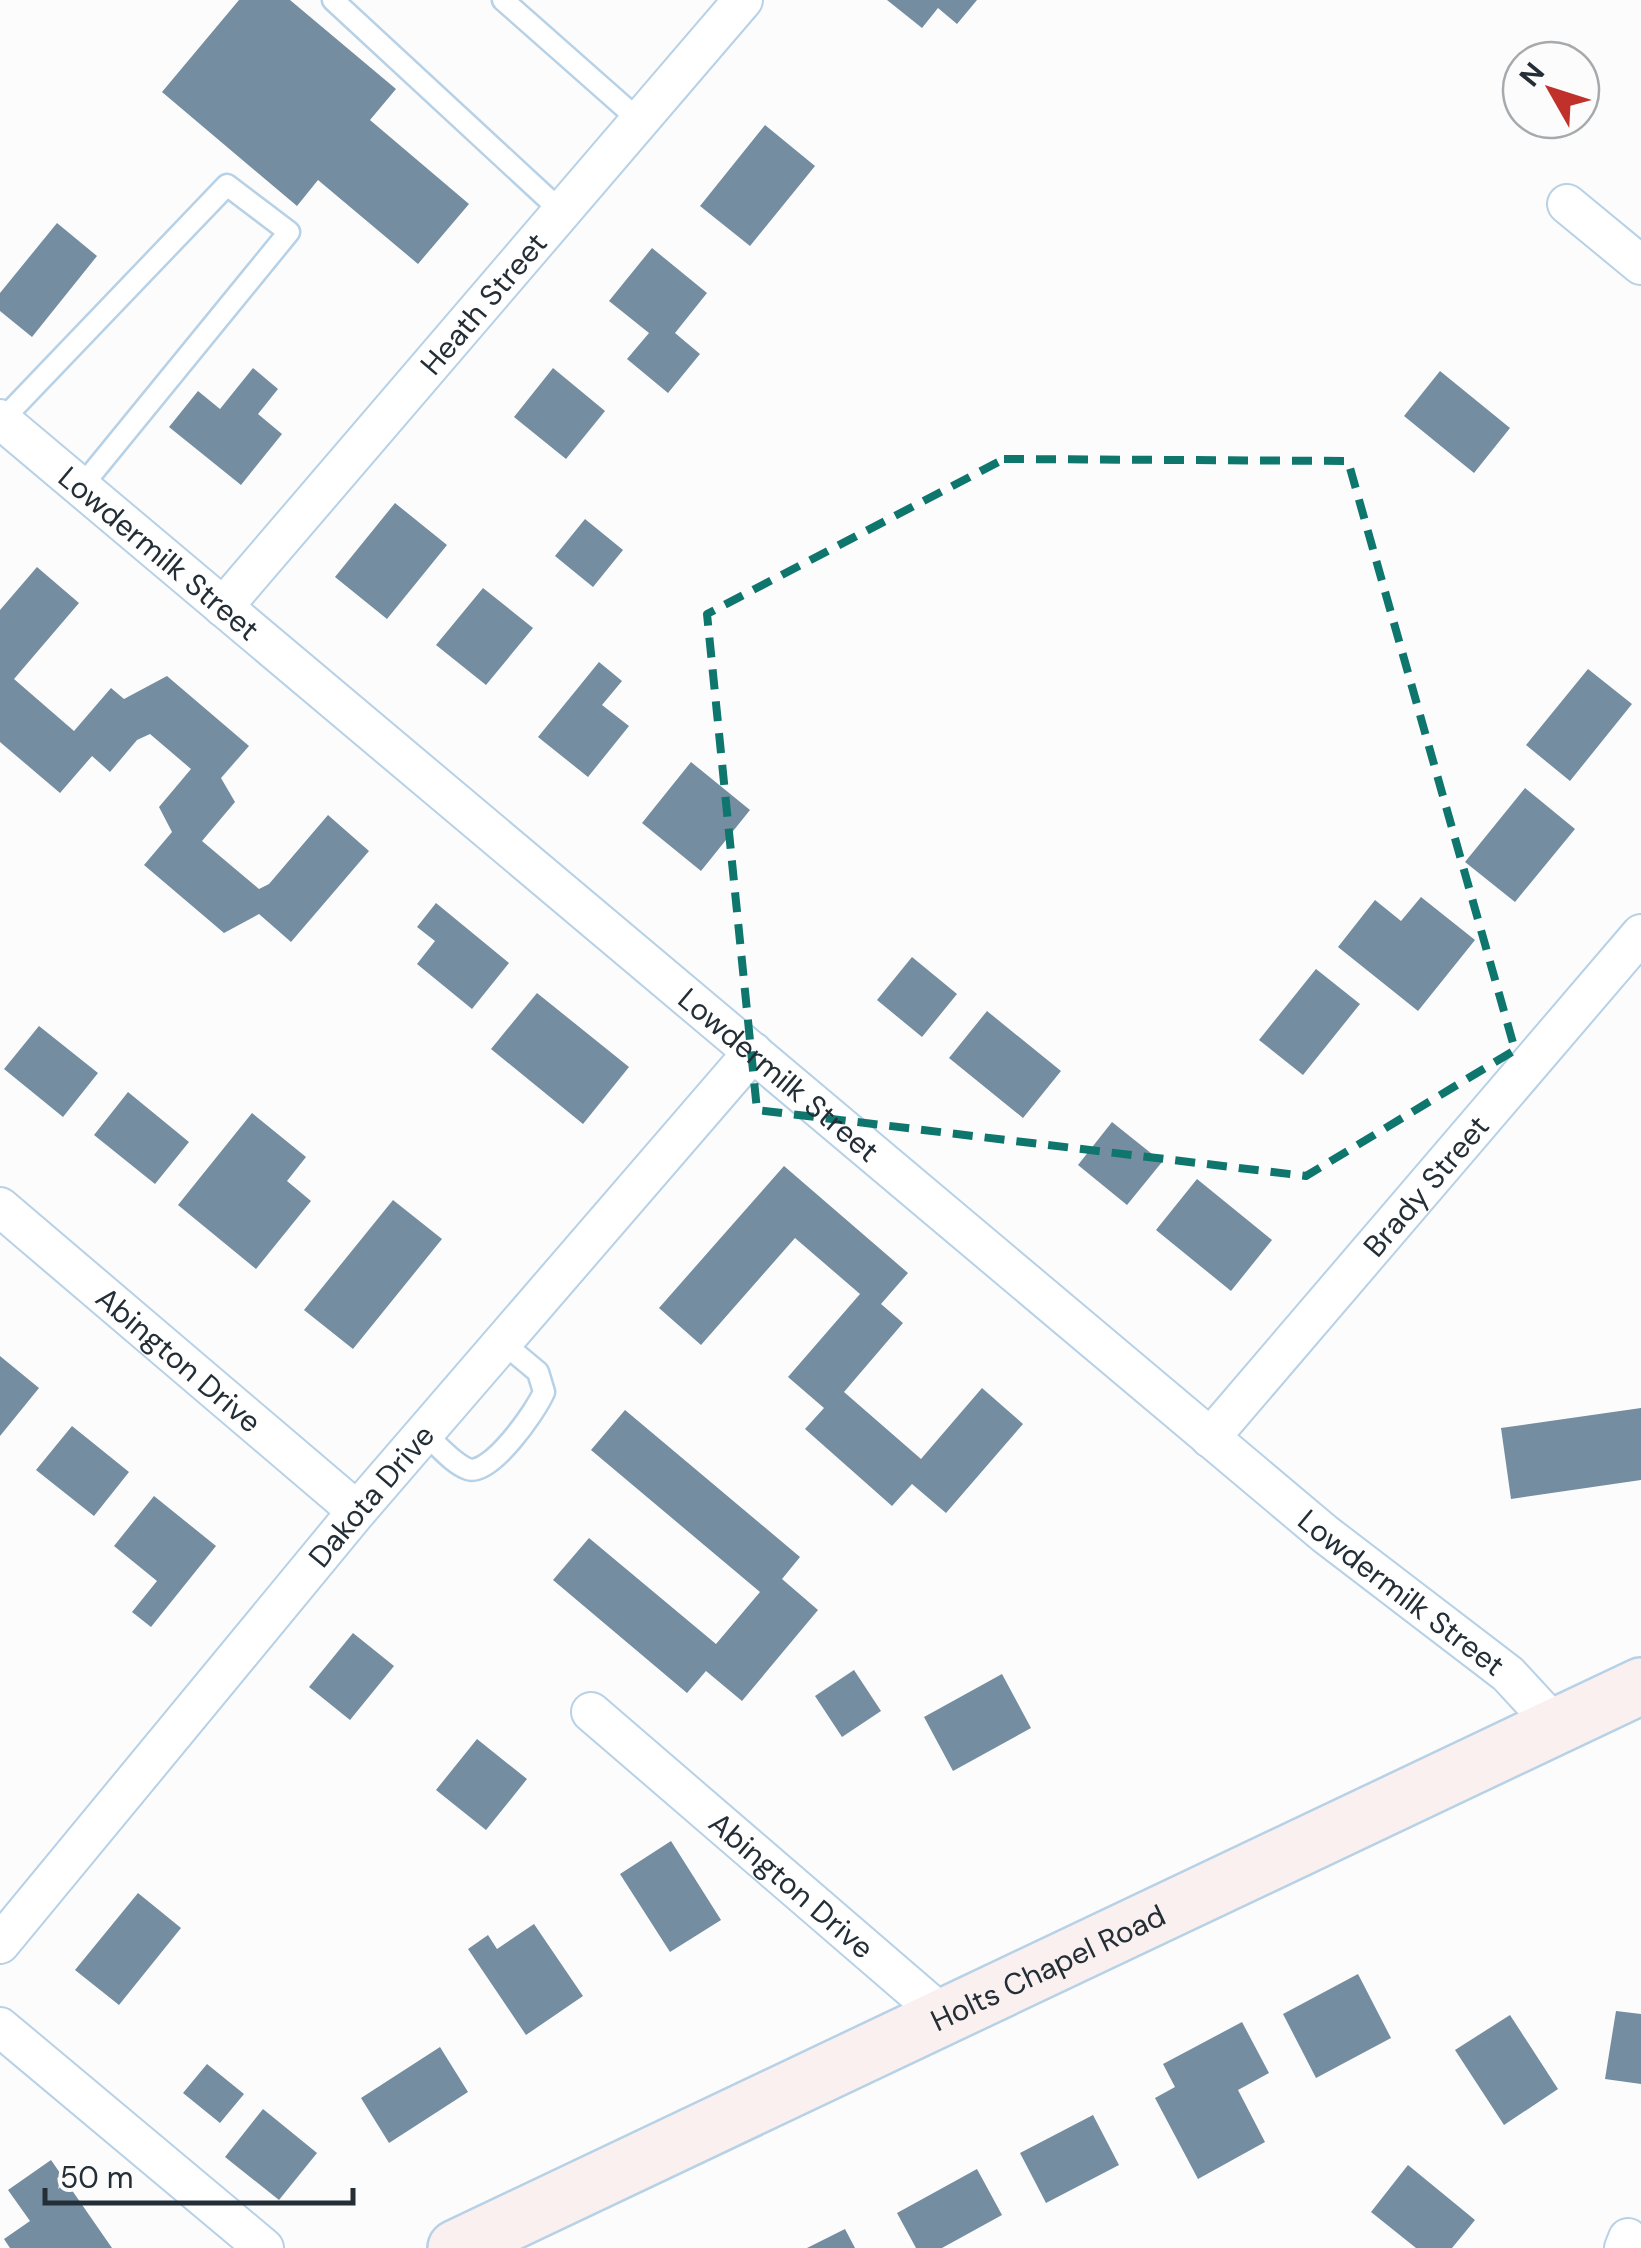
<svg xmlns="http://www.w3.org/2000/svg" width="1641" height="2248" font-family="'DM Sans',sans-serif">
  <rect width="100%" height="100%" fill="#fcfcfc"/>
  <!-- building -->
  <path fill="#748da0" d="M239 0H290L396 89 370 120 469 204 418 264 318 180 297 206 162 92Z
    M887 0H977L957 24 938 8 922 28Z
    M765 125 815 166 750 246 700 206Z
    M57 223 97 256 32 337 0 311V293Z
    M652 248 707 293 675 333 700 354 668 393 627 359 649 333 609 301Z
    M253 368 278 389 258 414 282 434 241 485 169 427 198 391 220 409Z
    M553 368 605 411 566 459 514 417Z
    M1440 371 1510 428 1474 473 1404 416Z
    M395 503 447 545 387 619 335 577Z
    M585 519 623 550 593 587 555 556Z
    M37 567 79 603 14 679 74 731 111 688 124 699 167 676 249 746 221 778 235 802 202 841 259 889 269 884 328 815 369 851 291 942 259 914 224 933 144 865 172 832 159 807 191 769 150 734 137 740 110 772 92 756 60 793 0 742V610Z
    M483 588 533 628 486 685 436 645Z
    M599 662 622 681 602 705 629 726 588 777 538 737Z
    M1588 669 1632 704 1570 781 1526 745Z
    M691 762 750 810 701 871 642 823Z
    M1525 788 1575 829 1515 902 1465 862Z
    M1421 897 1475 940 1418 1011 1338 947 1375 900 1401 921Z
    M436 903 509 963 472 1009 417 964 435 941 417 927Z
    M912 957 957 994 922 1037 877 1000Z
    M1316 969 1360 1004 1303 1075 1259 1040Z
    M537 993 629 1067 583 1124 491 1049Z
    M987 1011 1061 1071 1023 1118 949 1058Z
    M39 1026 98 1073 63 1117 4 1069Z
    M128 1092 189 1142 155 1184 94 1135Z
    M252 1113 306 1157 287 1181 311 1201 256 1269 178 1205Z
    M1112 1122 1162 1162 1127 1205 1078 1165Z
    M784 1166 908 1273 881 1304 903 1323 844 1392 921 1459 982 1388 1023 1424 946 1513 912 1484 892 1506 805 1429 824 1408 788 1377 860 1294 795 1238 701 1345 659 1308Z
    M1197 1179 1272 1240 1231 1291 1156 1230Z
    M393 1200 442 1239 353 1349 304 1310Z
    M0 1356 39 1388 0 1436Z
    M1641 1408V1480L1511 1499 1501 1428Z
    M625 1410 800 1557 782 1579 818 1610 742 1701 706 1671 687 1693 553 1580 589 1538 716 1644 760 1592 591 1450Z
    M72 1426 129 1472 94 1516 36 1470Z
    M154 1496 216 1546 151 1627 132 1612 157 1581 114 1546Z
    M353 1633 394 1666 350 1720 309 1687Z
    M854 1670 881 1711 842 1737 815 1696Z
    M1002 1674 1031 1728 953 1771 924 1717Z
    M477 1739 527 1779 486 1830 436 1790Z
    M671 1841 721 1920 670 1952 620 1874Z
    M138 1893 181 1928 119 2005 75 1970Z
    M534 1924 583 1996 526 2035 468 1949 488 1935 497 1949Z
    M1358 1974 1391 2038 1316 2078 1283 2014Z
    M1616 2011 1641 2014V2084L1605 2079Z
    M1510 2015 1558 2089 1504 2125 1455 2050Z
    M1242 2022 1269 2073 1238 2090 1265 2142 1198 2179 1155 2098 1175 2087 1163 2064Z
    M440 2047 468 2092 389 2143 361 2098Z
    M207 2064 244 2094 220 2123 183 2093Z
    M263 2109 317 2153 279 2200 225 2157Z
    M1093 2115 1119 2165 1046 2203 1020 2153Z
    M51 2160 112 2248H10L4 2239 30 2221 8 2190Z
    M1408 2165 1475 2220 1452 2248H1416L1371 2212Z
    M977 2169 1002 2215 942 2248H916L897 2213Z
    M845 2229 855 2248H807Z"/>
  <g fill="none" stroke-linecap="round" stroke-linejoin="round">
    <defs>
      <path id="lane" d="M333 0 561 211
        M503 0 640 121
        M2 420 227 185 289 232 81 487
        M424 1433C437 1444 453 1464 468 1469 490 1477 536 1411 544 1392L538 1372 502 1342"/>
      <g id="street">
        <path d="M1567 204 1641 265"/>
        <path id="s1" d="M0 419 1325 1534 1508 1674 1557 1727"/>
        <path id="s2" d="M223 607 743 0"/>
        <path id="s3" d="M0 1207 357 1511"/>
        <path id="s4" d="M1210 1438 1641 934"/>
        <path id="s5" d="M591 1712 945 2017"/>
        <path id="s6" d="M0 1944 357 1511 753 1052"/>
        <path d="M0 2027 264 2248"/>
        <path d="M1624 2248 1628 2238"/>
      </g>
      <g id="secondary">
        <path id="s7" d="M456 2248 1641 1686"/>
      </g>
    </defs>
    <!-- lane casing -->
    <use href="#lane" stroke="#b7d1e6" stroke-width="25"/>
    <!-- street casing -->
    <use href="#street" stroke="#b7d1e6" stroke-width="42"/>
    <!-- secondary casing -->
    <use href="#secondary" stroke="#b7d1e6" stroke-width="60"/>
    <!-- lane -->
    <use href="#lane" stroke="#fff" stroke-width="20"/>
    <!-- street -->
    <use href="#street" stroke="#fff" stroke-width="38"/>
    <!-- secondary -->
    <use href="#secondary" stroke="#f9f0ef" stroke-width="55"/>
  </g>
  <!-- marked area -->
  <path fill="none" stroke="#0f766e" stroke-width="8" stroke-dasharray="20 12" stroke-linejoin="round" d="M1004 459 1348 461 1515 1050 1306 1176 757 1110 707 614Z"/>
  <g text-anchor="middle" dominant-baseline="central" stroke-width="9" stroke-linejoin="round" paint-order="stroke">
    <!-- street labels -->
    <g font-size="30" fill="#242e36" stroke="#fcfcfc">
      <text stroke="none"><textPath href="#s2" startOffset="400">Heath Street</textPath></text>
      <text stroke="none"><textPath href="#s1" startOffset="208">Lowdermilk Street</textPath></text>
      <text stroke="none"><textPath href="#s1" startOffset="1018">Lowdermilk Street</textPath></text>
      <text stroke="none"><textPath href="#s4" startOffset="332">Brady Street</textPath></text>
      <text stroke="none"><textPath href="#s3" startOffset="235">Abington Drive</textPath></text>
      <text stroke="none"><textPath href="#s6" startOffset="582">Dakota Drive</textPath></text>
      <text stroke="none"><textPath href="#s1" startOffset="1828">Lowdermilk Street</textPath></text>
      <text stroke="none"><textPath href="#s5" startOffset="265">Abington Drive</textPath></text>
      <text stroke="none"><textPath href="#s7" startOffset="655">Holts Chapel Road</textPath></text>
    </g>
  </g>
  <!-- north arrow -->
  <g transform="translate(1551 90) rotate(309)"><circle r="48" fill="#fcfcfc" stroke="#a6aaad" stroke-width="2.5"/>
  <path d="M0-8L18 38L0 25L-18 38Z" fill="#bf312a"/>
  <text y="-15" font-size="28" font-weight="bold" text-anchor="middle" fill="#242e36">N</text>
  </g>
  <!-- scale -->
  <path d="M45 2188v15h308v-15" fill="none" stroke="#242e36" stroke-width="5"/>
  <text x="60" y="2188" font-size="30" fill="#242e36" stroke="#fcfcfc" stroke-width="8" paint-order="stroke">50 m</text>
</svg>
